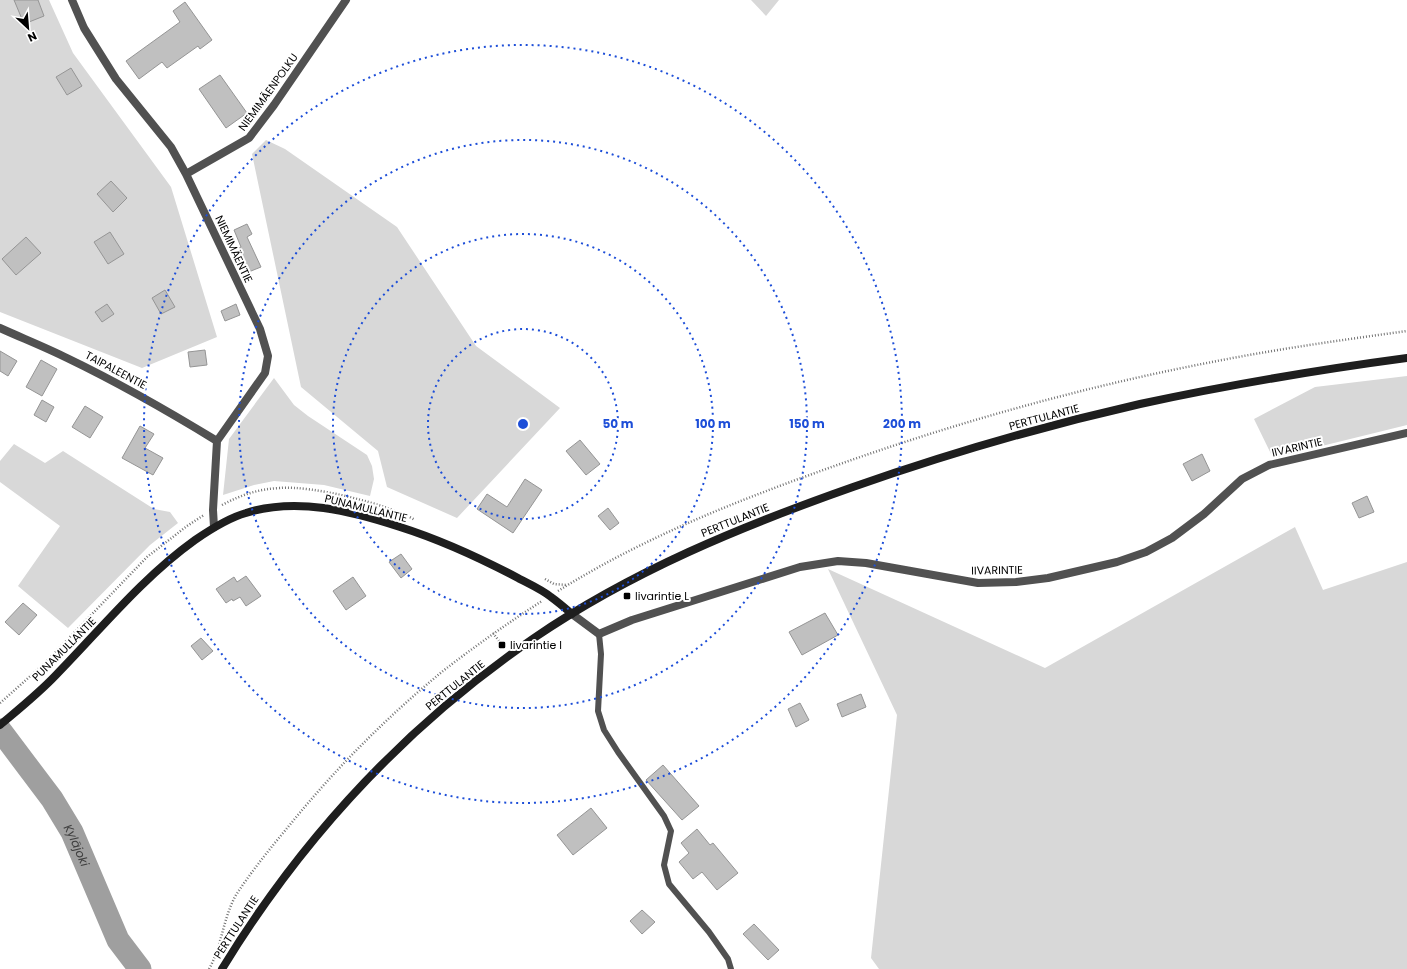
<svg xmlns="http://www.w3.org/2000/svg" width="1407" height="969" font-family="Poppins,sans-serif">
  <rect width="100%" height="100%" fill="#fff"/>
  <!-- green -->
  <path fill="#d8d8d8" d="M0 0H49L73 53 171 187 217 337 142 368 0 312Z
    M751 0H779L766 16Z
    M266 140 285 149 397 227 476 346 560 408 457 518 387 487 378 451 301 387 252 154Z
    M1407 376V425L1273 458 1254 419 1315 387Z
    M274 378 294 405 308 416 367 455 372 466 374 479 370 496 324 485 274 481 254 485 223 495 229 439Z
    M14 444 45 463 63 451 154 509 170 512 178 523 150 545 68 628 18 586 60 526 0 482V461Z
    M1295 527 1323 590 1407 562V969H879L871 958 897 715 828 569 1045 668Z"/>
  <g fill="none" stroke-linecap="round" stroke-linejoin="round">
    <!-- river -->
    <path stroke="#9f9f9f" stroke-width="23" id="s1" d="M0 730 52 799 72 832 118 940 140 969"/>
  </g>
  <!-- building -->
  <path fill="#c0c0c0" stroke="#959595" d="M14 0H38L44 16 24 24Z
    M185 2 212 40 200 49 198 46 167 68 162 62 139 79 126 61 180 22 173 11Z
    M71 68 82 86 67 95 56 77Z
    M220 75 247 113 226 128 199 89Z
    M111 181 127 198 113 212 97 194Z
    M247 224 252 234 247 237 261 267 246 273 235 249 241 247 234 230Z
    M110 232 124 254 108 264 94 242Z
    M26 237 41 253 16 275 2 259Z
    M165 290 175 307 161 314 152 298Z
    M107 304 114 314 102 322 95 312Z
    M236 304 240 315 225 321 221 311Z
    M205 350 207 365 190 367 188 352Z
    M0 351 17 361 8 376 0 371Z
    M41 360 57 369 42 396 26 387Z
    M42 400 54 407 46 422 34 415Z
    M85 406 103 417 90 438 72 427Z
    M140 426 154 434 145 448 163 458 153 475 122 458Z
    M580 440 600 464 586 475 566 451Z
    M1202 454 1210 471 1192 481 1183 464Z
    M525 479 542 490 513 533 477 509 487 494 507 507Z
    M1367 496 1374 512 1359 518 1352 503Z
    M608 508 619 523 610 530 598 516Z
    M401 554 412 569 401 578 389 562Z
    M246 576 261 596 246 606 240 597 233 601 232 599 226 603 216 589 234 577 237 582Z
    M353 577 366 596 346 610 333 591Z
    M23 603 37 615 19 635 5 622Z
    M825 613 838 635 802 655 789 632Z
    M201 638 213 651 202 660 191 646Z
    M861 694 866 707 842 717 837 704Z
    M800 703 809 720 796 727 788 709Z
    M663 765 699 806 682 820 646 780Z
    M591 808 607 828 573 855 557 835Z
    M697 829 710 845 713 843 738 873 717 890 702 872 693 879 679 862 689 853 681 843Z
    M642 910 655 922 642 934 630 921Z
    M754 924 779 950 768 960 743 934Z"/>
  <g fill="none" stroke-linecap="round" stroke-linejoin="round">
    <!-- path -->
    <path stroke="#737373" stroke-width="2.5" stroke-dasharray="1 2" stroke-linecap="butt" d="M222 505C241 495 258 489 280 488 311 485 388 504 415 520
      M545 579 554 584 567 585
      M558 591C638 541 726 505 815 473 944 426 1077 388 1212 362 1277 349 1342 340 1407 331
      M493 633 502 645
      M0 703 44 664 147 557 187 526 204 515
      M209 969C222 946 223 918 236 895 253 869 273 845 293 821 338 766 388 716 443 671 475 646 508 623 542 601"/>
    <!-- lane -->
    <path stroke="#515151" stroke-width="6" d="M599 634 601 654 598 711 604 730 618 752 664 816 671 831 664 865 669 884 709 932 728 959 731 969"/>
    <!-- street -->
    <path stroke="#515151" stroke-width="8" d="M72 0 84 28 116 79 171 147 186 174 260 329 268 356 265 373 217 441 213 510 214 527
      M186 174 249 138 274 105 346 0
      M0 328C22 338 45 347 67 358 119 383 168 411 217 441
      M572 614 599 634 632 620 800 567 838 561 866 563 978 583 1016 582 1048 578 1117 562 1146 552 1172 538 1204 514 1242 479 1269 465 1407 433"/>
    <!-- secondary -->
    <path stroke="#1e1e1e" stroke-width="8" d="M0 725C19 709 39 693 56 675 101 629 142 578 195 540 211 529 228 518 246 513 296 497 352 511 400 527 441 540 480 558 518 578 529 584 541 589 551 597 558 602 565 608 572 614
      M222 969C302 838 407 725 534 638 632 571 742 526 853 487 947 454 1043 426 1140 404 1228 385 1317 370 1407 358"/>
  </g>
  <!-- distance rings -->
  <g fill="none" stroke="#1d4ed8" stroke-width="2" stroke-dasharray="2 4">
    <circle cx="523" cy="424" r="95"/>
    <circle cx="523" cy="424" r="190"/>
    <circle cx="523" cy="424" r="284"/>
    <circle cx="523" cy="424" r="379"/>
  </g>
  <!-- markers -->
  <g fill="#000" stroke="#fff" stroke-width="1.5">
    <rect x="623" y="592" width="8" height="8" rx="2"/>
    <rect x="498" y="641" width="8" height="8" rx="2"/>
  </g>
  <g text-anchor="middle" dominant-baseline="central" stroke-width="4" stroke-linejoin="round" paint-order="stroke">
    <!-- street labels -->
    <g font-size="11" fill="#000" stroke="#fff">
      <text transform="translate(268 92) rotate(-54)">NIEMIMÄENPOLKU</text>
      <text transform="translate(234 249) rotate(65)">NIEMIMÄENTIE</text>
      <text transform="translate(116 370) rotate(28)">TAIPALEENTIE</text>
      <text transform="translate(1044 417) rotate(-15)">PERTTULANTIE</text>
      <text transform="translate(1297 447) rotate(-13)">IIVARINTIE</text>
      <text transform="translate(366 508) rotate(14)">PUNAMULLANTIE</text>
      <text transform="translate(735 520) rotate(-22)">PERTTULANTIE</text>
      <text transform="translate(997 570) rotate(-1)">IIVARINTIE</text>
      <text transform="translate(64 649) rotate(-45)">PUNAMULLANTIE</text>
      <text transform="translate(455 685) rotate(-39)">PERTTULANTIE</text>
      <text transform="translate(236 927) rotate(-57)">PERTTULANTIE</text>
    </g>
    <!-- poi labels -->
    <g font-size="11" fill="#000" stroke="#fff" text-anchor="start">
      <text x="635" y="596">Iivarintie L</text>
      <text x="510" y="645">Iivarintie I</text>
    </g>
    <!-- water labels -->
    <g font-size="12" font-style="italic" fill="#404040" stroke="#fff">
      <text stroke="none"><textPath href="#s1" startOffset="139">Kyläjoki</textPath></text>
    </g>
  </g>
  <circle cx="523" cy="424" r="6" fill="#1d4ed8" stroke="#fff" stroke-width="2"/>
  <g font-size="12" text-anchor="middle" font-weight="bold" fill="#1d4ed8" stroke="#fff" stroke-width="4" stroke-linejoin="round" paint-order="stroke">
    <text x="618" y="428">50 m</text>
    <text x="713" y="428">100 m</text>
    <text x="807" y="428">150 m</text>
    <text x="902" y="428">200 m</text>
  </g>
  <!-- north arrow -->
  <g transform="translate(28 28) rotate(154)" stroke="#ffffff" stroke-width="3" paint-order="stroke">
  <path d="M0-3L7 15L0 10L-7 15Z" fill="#000000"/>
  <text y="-6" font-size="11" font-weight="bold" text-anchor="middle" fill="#000000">N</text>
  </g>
</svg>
